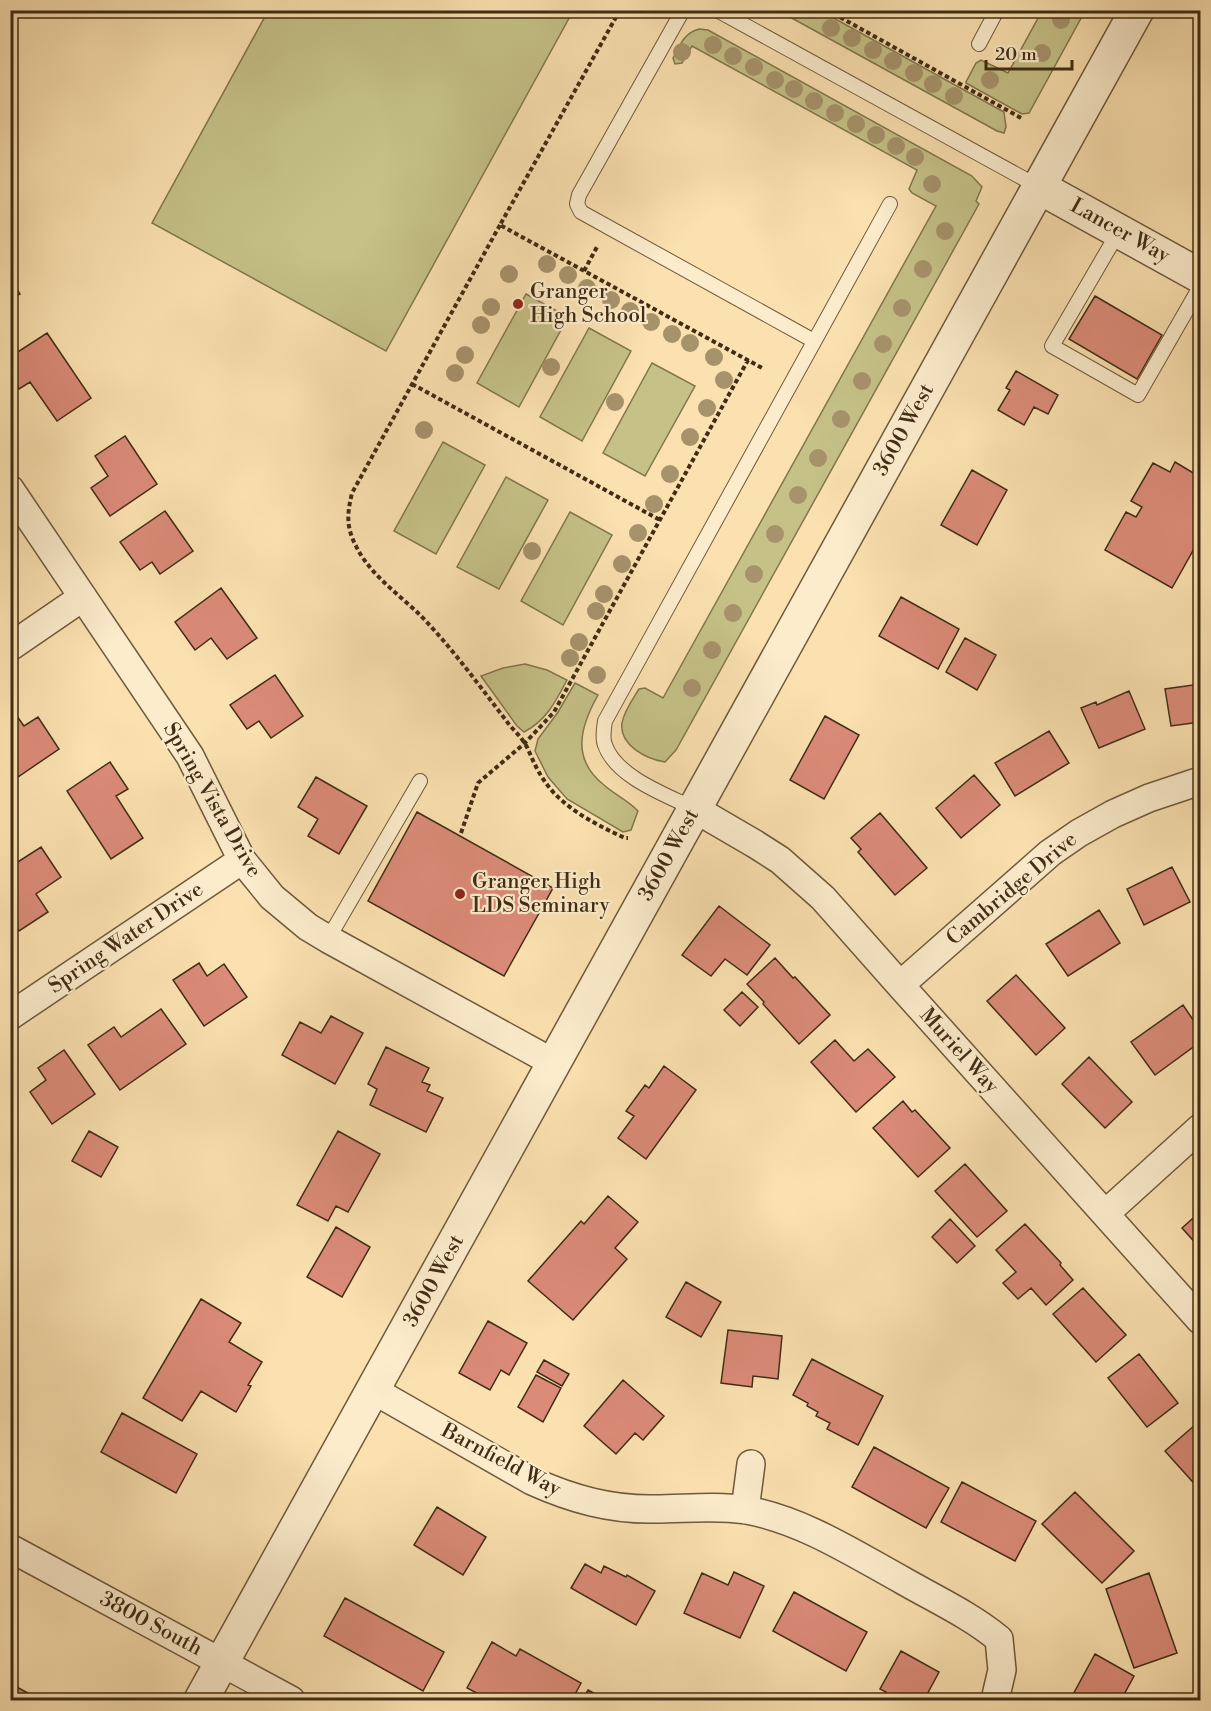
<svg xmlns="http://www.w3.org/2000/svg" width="1211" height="1711" font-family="'Libre Bodoni',serif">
  <rect width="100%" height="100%" fill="#fbe1b0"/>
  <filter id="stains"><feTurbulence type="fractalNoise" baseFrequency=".00333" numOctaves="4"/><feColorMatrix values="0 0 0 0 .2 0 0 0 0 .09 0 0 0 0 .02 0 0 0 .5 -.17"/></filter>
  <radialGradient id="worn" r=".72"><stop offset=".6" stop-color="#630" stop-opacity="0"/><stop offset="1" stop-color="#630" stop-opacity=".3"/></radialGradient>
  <!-- green -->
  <path fill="#c5c187" stroke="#82764e" stroke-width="1.5" d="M268 11H573L386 351 152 223Z
    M779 11H821L1004 112 1006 127 1004 133 997 131Z
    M1042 11H1085L1029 113 1022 114 966 83V82L976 63 981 60 1008 73Z
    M699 29 708 30 972 176 982 187 976 201 979 204 676 750 665 762C646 759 619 745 622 723 624 711 633 699 639 689L645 688 663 698 936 206 912 193 909 189 917 170 692 46 682 63 675 64 673 58C680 45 684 33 699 29Z
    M526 294 568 317 519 407 477 383Z
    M589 328 631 351 582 441 540 417Z
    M652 363 695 386 645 476 603 453Z
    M443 442 485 465 436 554 394 531Z
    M506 477 548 500 499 589 457 567Z
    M570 512 612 535 563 625 521 601Z
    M525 664 547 670 567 680C556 701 546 721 524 732L517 726 481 676 503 668Z
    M575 683 598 695C580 727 571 759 604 785 615 795 628 800 638 811L631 830 623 832 567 799 548 777 535 751 538 739 558 712Z"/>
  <!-- building -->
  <path fill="#db8b78" stroke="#402c15" stroke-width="1.5" d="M10 279 20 294 10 300Z
    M1095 296 1162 335 1137 379 1069 339Z
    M47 333 91 398 57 421 30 382 19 389 10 376V357Z
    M1016 371 1058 395 1048 414 1034 407 1024 425 998 410 1010 390 1006 388Z
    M125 436 157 484 110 516 91 488 108 476 95 456Z
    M1175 462 1200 477V538L1172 588 1105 550 1126 512 1136 517 1142 507 1131 501 1153 463 1170 472Z
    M972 470 1007 490 977 545 941 525Z
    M165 511 193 551 160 574 152 562 140 570 120 542Z
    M221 588 257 638 227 659 211 638 195 650 175 622Z
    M901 597 959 629 938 669 879 636Z
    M965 638 996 655 977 690 946 672Z
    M275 675 303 716 271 738 259 721 247 729 230 705Z
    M1200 684V722L1171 726 1165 689Z
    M1129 691 1145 729 1099 748 1081 708 1096 702 1097 705Z
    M14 712 24 726 38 717 59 749 18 777 10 767V714Z
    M825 716 859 735 824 799 790 780Z
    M1049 731 1069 763 1015 796 995 763Z
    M110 762 128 789 116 796 143 838 111 859 67 791Z
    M974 775 1000 805 961 838 936 808Z
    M316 777 367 806 339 854 308 836 318 819 298 807Z
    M417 812 553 888 504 976 368 901Z
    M880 813 927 868 895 895 858 852 861 849 851 838Z
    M41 847 61 877 36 894 48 912 19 931 10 919V867Z
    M1172 867 1190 902 1144 925 1127 889Z
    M719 906 770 945 747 975 725 959 711 976 682 955Z
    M1099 910 1120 943 1068 976 1046 944Z
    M775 958 793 978 795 977 830 1015 799 1044 763 1004 764 1002 747 984Z
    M199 963 207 976 224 964 247 997 204 1026 173 980Z
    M1016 975 1065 1028 1036 1055 987 1001Z
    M742 992 758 1007 740 1026 724 1010Z
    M1183 1005 1200 1030V1042L1155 1075 1131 1042Z
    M161 1009 186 1044 120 1090 88 1045 114 1027 121 1037Z
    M331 1016 363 1033 335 1084 282 1055 300 1022 321 1033Z
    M835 1040 854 1061 868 1049 895 1077 856 1112 811 1062Z
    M386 1047 429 1068 422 1082 430 1085 427 1091 443 1098 426 1132 370 1105 377 1089 368 1084Z
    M64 1050 95 1094 52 1124 30 1092 46 1080 38 1068Z
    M1089 1057 1132 1102 1105 1128 1062 1084Z
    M664 1066 696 1090 646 1159 618 1138 634 1116 626 1111 645 1085 649 1088Z
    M903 1101 912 1112 915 1110 950 1148 918 1177 873 1128Z
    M89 1131 118 1147 101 1177 72 1161Z
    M338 1131 380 1154 348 1212 336 1206 328 1221 297 1205Z
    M965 1164 1007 1211 977 1237 935 1191Z
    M608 1196 638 1222 615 1248 627 1259 573 1320 528 1281 581 1221 584 1224Z
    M1200 1212V1248L1182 1228Z
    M950 1219 975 1246 957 1263 932 1237Z
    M1025 1224 1061 1263 1060 1265 1073 1280 1046 1305 1031 1288 1018 1299 1003 1283 1016 1272 996 1250Z
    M336 1227 370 1247 342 1297 307 1277Z
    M686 1282 721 1302 701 1337 666 1317Z
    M1083 1288 1126 1335 1096 1362 1053 1314Z
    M201 1299 241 1323 229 1342 262 1362 248 1385 251 1386 236 1412 201 1391 182 1421 143 1398Z
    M488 1321 527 1343 509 1375 501 1370 490 1390 459 1373Z
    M728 1330 782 1336 778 1379 753 1376 752 1387 721 1383Z
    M1139 1354 1178 1403 1147 1427 1108 1378Z
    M812 1359 883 1396 858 1445 827 1429 830 1423 816 1416 818 1412 807 1406 808 1403 793 1395Z
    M544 1360 569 1374 562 1386 537 1372Z
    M536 1375 561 1388 543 1422 518 1407Z
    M623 1380 664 1416 643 1440 635 1433 616 1454 584 1426Z
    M122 1413 197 1454 176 1493 101 1452Z
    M1195 1425 1200 1431V1490L1165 1451Z
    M874 1447 949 1488 926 1528 852 1487Z
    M962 1482 1036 1521 1015 1561 941 1522Z
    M1075 1492 1134 1551 1102 1583 1042 1524Z
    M437 1507 486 1537 463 1575 414 1545Z
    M585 1564 601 1573 604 1566 626 1577 627 1575 655 1591 636 1625 571 1588Z
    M734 1572 764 1586 740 1638 684 1613 702 1573 728 1585Z
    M1149 1573 1177 1653 1134 1668 1106 1589Z
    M794 1592 867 1632 846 1671 773 1631Z
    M345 1598 444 1652 423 1691 324 1636Z
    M492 1642 516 1656 520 1649 581 1683 572 1700H490L467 1688Z
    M901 1651 939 1672 924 1700H882L886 1692 880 1689Z
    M1095 1654 1134 1676 1121 1700H1070Z
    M11 1684 41 1700H10Z
    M588 1690 607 1700H582Z"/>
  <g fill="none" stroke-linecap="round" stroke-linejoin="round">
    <defs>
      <path id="service" d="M683 10 579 195 577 204 581 212 814 341
        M717 10 1039 187
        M979 44 997 10
        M1119 231 1052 346 1138 395 1200 287
        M695 809C666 795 616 777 605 745 602 738 604 728 605 721L890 204
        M328 939 420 781"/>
      <path id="minor" d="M10 489 190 756 242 860 272 897 308 927 328 939 554 1063
        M10 647 83 597
        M695 809 755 844 780 860 823 898 900 985 1200 1320
        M900 985 1050 853 1079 833 1113 814 1149 798 1200 781
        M10 1016 242 860
        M1105 1214 1200 1128
        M373 1390 532 1481C572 1499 611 1510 655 1509 685 1509 715 1505 746 1510 802 1520 853 1553 902 1580 935 1599 970 1615 999 1639L1002 1670 995 1700
        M745 1510 751 1464
        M10 1548 291 1700"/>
      <path id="tertiary" d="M1039 187 1200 276
        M201 1700 1137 10"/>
    </defs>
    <!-- service casing -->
    <use href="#service" stroke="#6f593c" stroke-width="16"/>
    <!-- minor casing -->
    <use href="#minor" stroke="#6f593c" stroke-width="30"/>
    <!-- tertiary casing -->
    <use href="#tertiary" stroke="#6f593c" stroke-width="36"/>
    <!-- path -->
    <path stroke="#402c15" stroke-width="4" stroke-dasharray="4.5 3" stroke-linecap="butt" d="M620 10 500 225 764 369
      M827 10 1023 119
      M500 225 352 493C347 514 346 527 356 546 370 575 399 594 421 616 452 648 478 684 505 719 511 728 520 735 525 744 528 748 529 752 531 756 537 770 545 784 556 795 575 814 601 827 625 838H628
      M584 271 598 245
      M412 384 660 520
      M461 833 478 783 525 743 554 712 748 360"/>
    <!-- service -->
    <use href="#service" stroke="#fceccc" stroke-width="14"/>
    <!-- minor -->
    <use href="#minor" stroke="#fceccc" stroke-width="27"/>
    <!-- tertiary -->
    <use href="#tertiary" stroke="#fceccc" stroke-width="33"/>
  </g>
  <!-- trees -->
  <g fill="#a6926b">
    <circle cx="1061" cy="20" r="9"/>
    <circle cx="831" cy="28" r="9"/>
    <circle cx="852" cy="38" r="9"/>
    <circle cx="713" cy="45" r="9"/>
    <circle cx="873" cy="50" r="9"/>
    <circle cx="682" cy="52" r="9"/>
    <circle cx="1042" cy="53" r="9"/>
    <circle cx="733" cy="56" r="9"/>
    <circle cx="893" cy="61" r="9"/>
    <circle cx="754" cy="67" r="9"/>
    <circle cx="914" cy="73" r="9"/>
    <circle cx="775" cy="80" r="9"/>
    <circle cx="990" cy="80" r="9"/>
    <circle cx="933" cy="84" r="9"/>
    <circle cx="794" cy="89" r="9"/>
    <circle cx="954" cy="96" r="9"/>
    <circle cx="814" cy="101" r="9"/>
    <circle cx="835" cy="113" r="9"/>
    <circle cx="856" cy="124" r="9"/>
    <circle cx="876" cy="135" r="9"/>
    <circle cx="896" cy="146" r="9"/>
    <circle cx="915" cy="157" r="9"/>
    <circle cx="932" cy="184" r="9"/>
    <circle cx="945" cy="231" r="9"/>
    <circle cx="547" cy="264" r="9"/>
    <circle cx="923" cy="269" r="9"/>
    <circle cx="509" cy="274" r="9"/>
    <circle cx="568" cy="275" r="9"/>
    <circle cx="587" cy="288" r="9"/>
    <circle cx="611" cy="300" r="9"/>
    <circle cx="491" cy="307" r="9"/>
    <circle cx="902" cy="308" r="9"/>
    <circle cx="630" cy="311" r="9"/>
    <circle cx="651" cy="322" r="9"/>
    <circle cx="481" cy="325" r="9"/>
    <circle cx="672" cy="334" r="9"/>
    <circle cx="690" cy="343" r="9"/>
    <circle cx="883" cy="344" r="9"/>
    <circle cx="465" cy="355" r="9"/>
    <circle cx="714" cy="357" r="9"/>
    <circle cx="551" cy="367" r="9"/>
    <circle cx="455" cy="373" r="9"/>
    <circle cx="724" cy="380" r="9"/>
    <circle cx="862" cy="381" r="9"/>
    <circle cx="615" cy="402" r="9"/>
    <circle cx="707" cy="408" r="9"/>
    <circle cx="841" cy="419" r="9"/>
    <circle cx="424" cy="430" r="9"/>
    <circle cx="690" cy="437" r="9"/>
    <circle cx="818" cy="458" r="9"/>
    <circle cx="670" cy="474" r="9"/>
    <circle cx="798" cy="495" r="9"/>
    <circle cx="654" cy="504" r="9"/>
    <circle cx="638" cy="533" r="9"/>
    <circle cx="775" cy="534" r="9"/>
    <circle cx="532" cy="551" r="9"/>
    <circle cx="622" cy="564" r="9"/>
    <circle cx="754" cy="574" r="9"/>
    <circle cx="604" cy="594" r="9"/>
    <circle cx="596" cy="611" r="9"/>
    <circle cx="733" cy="613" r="9"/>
    <circle cx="579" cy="642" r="9"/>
    <circle cx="712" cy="650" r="9"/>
    <circle cx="570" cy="658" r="9"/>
    <circle cx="597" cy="675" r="9"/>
    <circle cx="692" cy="688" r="9"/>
  </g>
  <!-- markers -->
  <g fill="#8f2418" stroke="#fceccc" stroke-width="2">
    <circle cx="518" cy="304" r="6"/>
    <circle cx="460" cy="894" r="6"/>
  </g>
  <g text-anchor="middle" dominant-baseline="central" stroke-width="4.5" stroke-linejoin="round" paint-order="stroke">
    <!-- street labels -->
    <g font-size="21" fill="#402c15" stroke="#fceccc">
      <text transform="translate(1120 231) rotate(29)">Lancer Way</text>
      <text transform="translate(904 430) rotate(-61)">3600 West</text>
      <text transform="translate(212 800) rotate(60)">Spring Vista Drive</text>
      <text transform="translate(669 855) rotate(-61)">3600 West</text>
      <text transform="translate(1012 889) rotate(-40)">Cambridge Drive</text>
      <text transform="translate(126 938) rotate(-34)">Spring Water Drive</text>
      <text transform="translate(959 1051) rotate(48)">Muriel Way</text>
      <text transform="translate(434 1281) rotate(-61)">3600 West</text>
      <text transform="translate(501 1460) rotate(28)">Barnfield Way</text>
      <text transform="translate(151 1624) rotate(28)">3800 South</text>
    </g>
    <!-- poi labels -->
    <g font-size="21" fill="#402c15" stroke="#fceccc" text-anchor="start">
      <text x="530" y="292">Granger<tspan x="530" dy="24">High School</tspan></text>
      <text x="472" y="882">Granger High<tspan x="472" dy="24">LDS Seminary</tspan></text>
    </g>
  </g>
  <!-- margin -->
  <rect width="1211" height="1711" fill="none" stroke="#fbe1b0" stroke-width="36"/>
  <rect x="12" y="12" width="1187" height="1687" fill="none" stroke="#402c15" stroke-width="3"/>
  <rect x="18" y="18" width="1175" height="1675" fill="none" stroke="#402c15" stroke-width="1.5"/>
  <!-- scale -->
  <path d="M986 60v9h86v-9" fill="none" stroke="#402c15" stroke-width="3"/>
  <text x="995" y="60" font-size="18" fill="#402c15" stroke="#fceccc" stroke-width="4.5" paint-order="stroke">20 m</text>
  <rect width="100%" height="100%" filter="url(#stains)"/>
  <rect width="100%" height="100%" fill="url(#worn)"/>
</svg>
